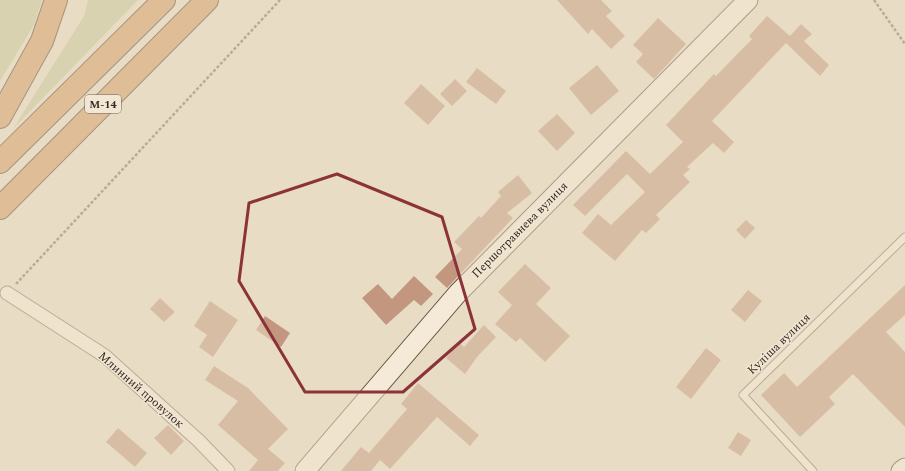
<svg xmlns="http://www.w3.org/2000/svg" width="905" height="471" font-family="Spectral,serif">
  <rect width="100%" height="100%" fill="#e9dcc5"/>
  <!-- green -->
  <path fill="#c4c69a" d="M0 0H42L34 25 0 81Z
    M88 0H138L13 129 84 16Z"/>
  <!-- building -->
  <path fill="#c3977f" d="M557 0H601L612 11 606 16 625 36 611 49 592 29 588 34Z
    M767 16 790 36 801 24 812 34 804 41 829 65 820 76 786 43 712 121 734 142 724 153 713 143 687 167 690 169 683 175 690 182 656 215 660 219 646 233 642 230 615 261 582 233 598 214 611 225 645 192 627 174 585 216 573 205 626 151 650 174 683 142 666 125 714 74 716 76 752 39 749 36Z
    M658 18 686 44 654 79 636 62 643 54 633 45Z
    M597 65 619 91 591 115 569 88Z
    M477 68 506 91 496 104 466 82Z
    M455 79 467 91 452 106 440 94Z
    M421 84 445 106 428 125 404 103Z
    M557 114 575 133 557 151 538 131Z
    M518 175 532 193 507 213 513 218 447 288 435 277 462 249 454 242 479 216 481 218 501 196 498 192Z
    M746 220 755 228 745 239 736 230Z
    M525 264 551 288 536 304 570 336 545 362 520 338 516 342 495 324 512 305 498 292Z
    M414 276 433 294 421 306 414 300 386 325 362 298 378 284 392 299Z
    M905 285V315L886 332 905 352V427L853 374 829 397 835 404 800 437 761 395 784 373 797 387Z
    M748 290 762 301 745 322 731 310Z
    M160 298 175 312 164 322 150 309Z
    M210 301 238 320 213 357 199 347 207 335 194 326Z
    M265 316 290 333 281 347 256 330Z
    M484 325 496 337 477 357 465 374 446 358 459 342 464 347Z
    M706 348 721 360 691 399 676 387Z
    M214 366 248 388 288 429 268 449 285 463 278 471H249L258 460 218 425 238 401 205 380Z
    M418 383 479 435 470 446 437 417 390 469 380 460 371 471H341L361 447 369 453 407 409 401 404Z
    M168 425 184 441 171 455 154 438Z
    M118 428 147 453 135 467 106 442Z
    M738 432 751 440 741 456 728 448Z"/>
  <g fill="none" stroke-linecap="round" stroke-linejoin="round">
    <defs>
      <path id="lane" d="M813 471 743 395 905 237"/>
      <path id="street" d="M7 293 105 356 199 441 228 471"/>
      <path id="secondary" d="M305 471 458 293 748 0
        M901 471 905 468"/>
      <path id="highway" d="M0 117 42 41 56 0
        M0 162 164 0
        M0 208 207 0"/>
    </defs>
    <!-- lane casing -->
    <use href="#lane" stroke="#826f5d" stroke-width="9"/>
    <!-- street casing -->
    <use href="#street" stroke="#826f5d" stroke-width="15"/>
    <!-- secondary casing -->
    <use href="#secondary" stroke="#645040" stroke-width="21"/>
    <!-- highway casing -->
    <use href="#highway" stroke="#513e31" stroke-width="24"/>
    <!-- path -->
    <path stroke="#826f5d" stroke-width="2.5" stroke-dasharray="3 2" stroke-linecap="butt" d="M874 0 905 44
      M16 284 280 0"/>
    <!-- lane -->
    <use href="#lane" stroke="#f5ead7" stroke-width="7"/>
    <!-- street -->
    <use href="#street" stroke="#f5ead7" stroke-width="13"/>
    <!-- secondary -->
    <use href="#secondary" stroke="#f5ead7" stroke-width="19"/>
    <!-- highway -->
    <use href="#highway" stroke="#d0975f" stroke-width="22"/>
  </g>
  <!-- marked area -->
  <path d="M0 0H905V471H0ZM337 174 442 217 475 329 403 392H305L239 281 249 203Z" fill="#e9dcc5" fill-opacity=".55" fill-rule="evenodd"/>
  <path fill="none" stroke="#8b3339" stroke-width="3" stroke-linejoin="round" d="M337 174 442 217 475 329 403 392H305L239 281 249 203Z"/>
  <g text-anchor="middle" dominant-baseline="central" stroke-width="3" stroke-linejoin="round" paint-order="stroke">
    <!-- shield labels -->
    <rect fill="#f1e7d4" stroke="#6d6155" stroke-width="1" x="85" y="95" width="36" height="18" rx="3"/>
    <g font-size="11" font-weight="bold" fill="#34281f">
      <text x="103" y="104">М-14</text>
    </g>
    <!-- street labels -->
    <g font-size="12" fill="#34281f" stroke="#f1e7d4">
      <text transform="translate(520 230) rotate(-45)">Першотравнева вулиця</text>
      <text transform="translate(779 344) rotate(-44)">Куліша вулиця</text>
      <text transform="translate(141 390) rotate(41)">Млинний провулок</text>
    </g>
  </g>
</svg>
